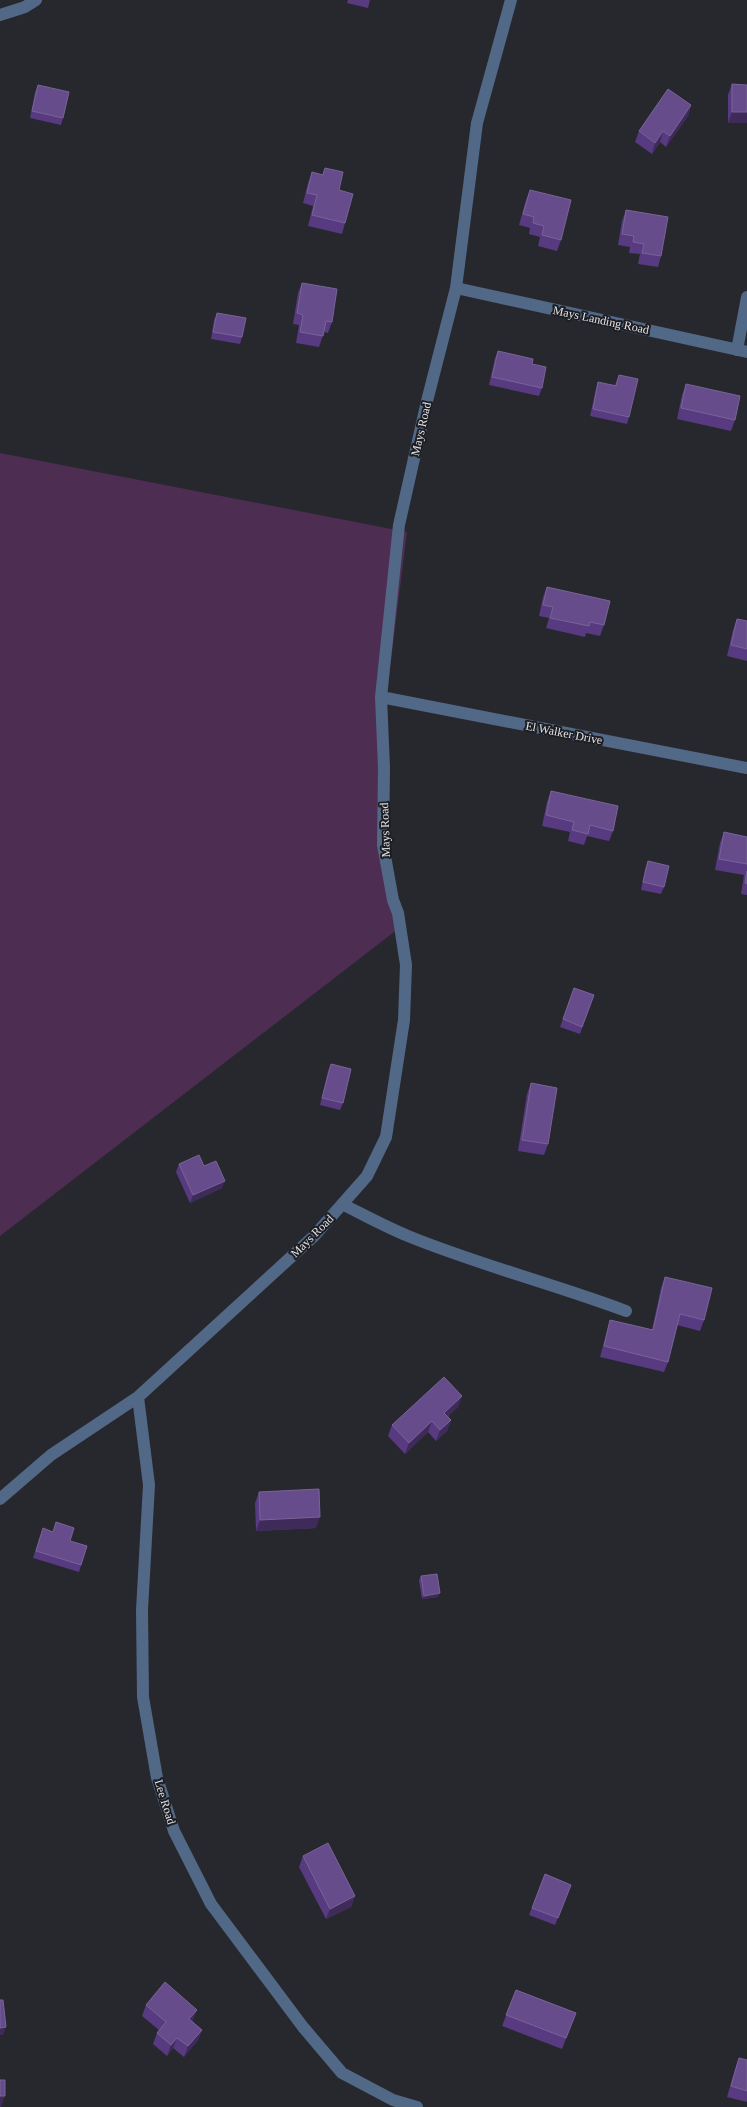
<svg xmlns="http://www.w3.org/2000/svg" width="747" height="2107" font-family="Georgia,serif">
  <rect width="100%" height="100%" fill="#27282d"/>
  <!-- green -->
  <path fill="#4e2d53" d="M0 453 407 532 389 676 380 789 398 929 0 1236Z"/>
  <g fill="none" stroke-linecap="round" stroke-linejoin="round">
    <!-- minor -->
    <path stroke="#526887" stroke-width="12" d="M0 15 25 7 36 0
      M456 288 747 352
      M737 350 747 297
      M381 697 747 768
      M342 1204C364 1215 386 1227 408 1236 479 1265 554 1284 626 1311
      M138 1397 149 1485 142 1610 143 1697 157 1778 174 1831 211 1904 303 2027 342 2073 393 2100 417 2107
      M0 1499 51 1455 138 1397 314 1236 367 1176 386 1137 404 1020 406 965 398 913 393 900 383 845 384 768 381 697 399 525 427 401 456 288 477 123 511 0"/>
  </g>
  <!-- wall -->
  <path fill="#573a80" d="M348 0H370L368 8 347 3Z
    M732 84 747 85V123H728V95Z
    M38 85 63 118 61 125 30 118 35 92Z
    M691 105 688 116 666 147 660 142 652 154 635 142 639 131Z
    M325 168 339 190 345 223 342 234 308 226 313 206 303 203 308 183 312 172 322 175Z
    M530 190 561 240 557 251 538 246 540 237 529 234 530 228 519 225 526 200Z
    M626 210 661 256 658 267 638 264 640 254 629 253 630 247 618 245 622 221Z
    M302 283 332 322 328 333 324 332 319 347 296 343 299 325 293 324 298 293Z
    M217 313 242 337 240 344 211 339 214 320Z
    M498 351 542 388 539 396 489 385 495 358Z
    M619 375 629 417 627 424 590 416 596 389 598 382 615 385Z
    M686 384 735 420 731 431 677 419 682 395Z
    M547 587 604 625 600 636 586 633 585 637 546 628 549 618 539 616 543 597Z
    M737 619 747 621V661L727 656 733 630Z
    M551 791 613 831 609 841 587 836 584 845 568 841 570 832 542 826 547 802Z
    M724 832 747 837V895L741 894 744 875 715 870 720 843Z
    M648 861 664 887 661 894 641 890 645 869Z
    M574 988 594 995 580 1034 560 1027Z
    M331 1064 343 1103 340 1110 320 1105 328 1071Z
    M531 1083 548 1144 544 1155 518 1151 527 1094Z
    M179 1164 204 1166 222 1188 190 1203 176 1172Z
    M665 1277 704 1320 700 1331 677 1325 668 1362 664 1372 600 1357 607 1331 610 1320 652 1330 661 1288Z
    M462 1396 458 1407 448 1416 451 1420 447 1431 436 1441 428 1432 405 1454 388 1436 392 1425Z
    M259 1492 316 1528 256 1531 255 1503Z
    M40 1536 70 1541 87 1546 79 1572 33 1558Z
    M421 1576 438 1597 422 1599 419 1580Z
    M303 1856 355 1896 351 1907 326 1919 299 1867Z
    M545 1874 571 1885 555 1925 529 1915Z
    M516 1990 576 2013 562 2049 502 2026Z
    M146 2005 193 2020 192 2021 202 2030 198 2040 184 2057 173 2048 167 2056 153 2044 157 2033 159 2030 142 2016Z
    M739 2058 747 2060V2102L727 2097 735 2069Z"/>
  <!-- shaded-wall -->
  <path fill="#3e2b5a" d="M691 105 688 116 666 147 670 136Z
    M732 112H747V123H728Z
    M663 131 660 142 652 154 655 143Z
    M225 1181 222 1188 190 1203 193 1195Z
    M462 1396 458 1407 440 1423 444 1413Z
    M451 1420 447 1431 436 1441 440 1430Z
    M432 1421 428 1432 405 1454 409 1443Z
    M320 1517 316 1528 256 1531 260 1520Z
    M440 1593 438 1597 422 1599 424 1596Z
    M355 1896 351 1907 326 1919 330 1909Z
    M197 2010 193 2020 185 2030 189 2019Z
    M6 2027 3 2035H0V2028Z
    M202 2030 198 2040 184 2057 188 2046Z
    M177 2038 173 2048 167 2056 171 2045Z
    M0 2096H5L1 2107H0Z"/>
  <!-- building -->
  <path fill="#664c8b" stroke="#796399" d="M732 84 747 85V112H732Z
    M38 85 69 92 63 118 32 111Z
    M668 89 691 105 670 136 663 131 655 143 639 131Z
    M325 168 343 172 339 190 353 194 345 223 312 215 317 195 307 193 312 172 323 175Z
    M530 190 571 200 561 240 542 235 544 226 533 223 534 217 523 214Z
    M626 210 668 217 661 256 642 253 644 244 633 242 634 236 622 234Z
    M302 283 337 289 332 322 326 321 323 336 300 332 303 315 297 313Z
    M217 313 246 318 242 337 213 332Z
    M498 351 533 359 532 364 546 367 542 388 492 377Z
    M619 375 638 379 629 417 593 409 598 382 616 386Z
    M686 384 740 396 735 420 681 408Z
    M547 587 610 601 604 625 590 622 589 626 550 618 553 607 543 605Z
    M737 619 747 621V649L731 645Z
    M551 791 618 806 613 831 590 825 588 834 572 830 574 822 546 815Z
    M724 832 747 837V864L719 859Z
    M648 861 669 866 664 887 643 882Z
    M747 871V884L745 883Z
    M574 988 594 995 582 1027 563 1019Z
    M331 1064 351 1069 343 1103 322 1098Z
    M531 1083 557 1088 548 1144 522 1140Z
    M199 1155 204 1166 216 1161 225 1181 193 1195 179 1164Z
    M665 1277 712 1288 704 1320 680 1314 668 1362 604 1346 610 1320 653 1330Z
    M444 1377 462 1396 444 1413 451 1420 440 1430 432 1421 409 1443 392 1425Z
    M319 1489 320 1517 260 1520 259 1492Z
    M56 1522 74 1528 70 1541 87 1546 81 1565 36 1551 43 1528 53 1532Z
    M437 1574 440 1593 424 1596 421 1576Z
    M328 1843 355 1896 330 1909 303 1856Z
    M545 1874 571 1885 558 1918 532 1908Z
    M165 1982 197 2010 189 2019 202 2030 188 2046 177 2038 171 2045 157 2033 166 2022 146 2005Z
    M516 1990 576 2013 566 2038 506 2015Z
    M0 2000H3L6 2027 0 2028Z
    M739 2058 747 2060V2091L731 2086Z
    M0 2080H5V2096H0Z"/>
  <g text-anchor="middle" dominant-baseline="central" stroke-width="4" stroke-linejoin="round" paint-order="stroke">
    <!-- street labels -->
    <g font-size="12" fill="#e1e2e5" stroke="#1d1e23">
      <text transform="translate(601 320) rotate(12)">Mays Landing Road</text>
      <text transform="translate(421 429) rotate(-77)">Mays Road</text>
      <text transform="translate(564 733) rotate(11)">El Walker Drive</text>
      <text transform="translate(385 830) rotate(-92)">Mays Road</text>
      <text transform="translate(312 1236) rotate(-45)">Mays Road</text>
      <text transform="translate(165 1802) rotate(73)">Lee Road</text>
    </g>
  </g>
</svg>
